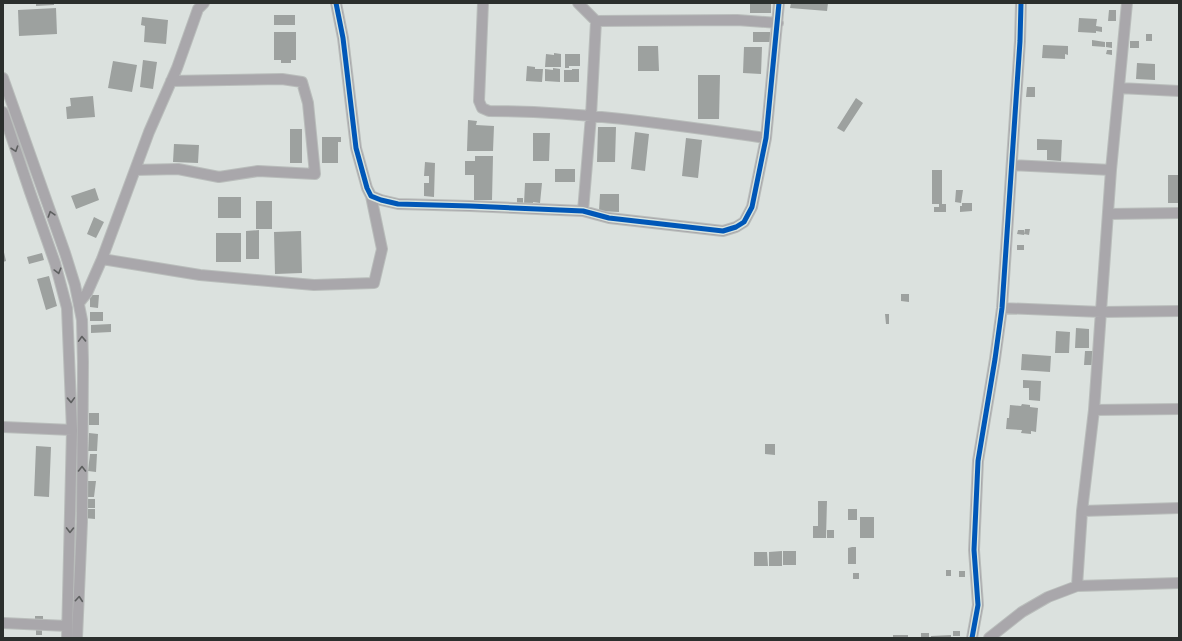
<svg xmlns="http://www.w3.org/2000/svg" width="1182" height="641" font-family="'IBM Plex Sans',sans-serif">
  <rect width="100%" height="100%" fill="#dbe1de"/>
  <!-- building -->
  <path fill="#9da19f" d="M36 3H54V5L36 6Z
    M750 3H771V13H750Z
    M791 3H828L827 11 790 8Z
    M56 8 57 34 19 36 18 10Z
    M1109 10H1116V21H1108Z
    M274 15H295V25H274Z
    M142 17 168 20 166 44 144 42 145 26 141 25Z
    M1079 18 1097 19 1096 26 1102 27V32L1096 31V33L1078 32Z
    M274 32H296V60H291V63H281V60H274Z
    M753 32H770V42H753Z
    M1146 34H1152V41H1146Z
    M1092 40 1105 42V47L1092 46Z
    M1130 41H1139V48H1130Z
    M1106 42H1112V48L1106 47Z
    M1043 45 1068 46V55L1065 54V59L1042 58Z
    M638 46H658L659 71H638Z
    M744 47H762L761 74 743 73Z
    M1107 50H1112V55L1106 54Z
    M554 53 561 54V67H545L546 54 554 55Z
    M565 54H580V66H569V68H565Z
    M143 60 157 62 153 89 140 87Z
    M113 61 137 65 132 92 108 88Z
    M1137 63 1155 64V80L1136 79Z
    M527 66 535 67V69H543L542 82 526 81Z
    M553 68 560 69V82L545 81V69L553 70Z
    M572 69H579V82H564V70H572Z
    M698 75H720L719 119H698Z
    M1027 87H1035V97H1026Z
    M93 96 95 117 67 119 66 107 71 106 70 98Z
    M856 98 863 103 844 132 837 128Z
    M468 120 477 121 476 125 494 126 493 151H467Z
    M598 127H616L615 162H597Z
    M290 129H302V163H290Z
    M635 132 649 134 645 171 631 169Z
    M533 133H550L549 161H533Z
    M322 137H341V142H338V163H322Z
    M686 138 702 140 698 178 682 176Z
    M1037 139 1062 140 1061 161 1047 160V150H1037Z
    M174 144 199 145 198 163 173 162Z
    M475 156H493L492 200H474V175H465V161H475Z
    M425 162 435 163 434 197 424 196V183H429V176H424Z
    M555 169H575V182H555Z
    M932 170H942V204H946V212H934V207H939V204H932Z
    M1168 175H1179V203H1168Z
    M525 183H542L540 203 533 202V205L524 204Z
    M95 188 99 200 76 209 71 196Z
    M956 190H963L961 203 955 202Z
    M600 194H619V212L599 211Z
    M218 197H241V218H218Z
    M517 198H523V204H517Z
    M256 201H272V229H256Z
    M962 203H972V211L960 212V206H962Z
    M94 217 104 222 96 238 87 234Z
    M1025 229H1030L1029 235 1024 234Z
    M259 230V259H246V231Z
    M1018 230H1024V235L1017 234Z
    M301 231 302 273 275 274 274 232Z
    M216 233H241V262H216Z
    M1017 245H1024V250H1017Z
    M3 248 6 261 3 262Z
    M42 253 44 260 29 264 27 257Z
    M49 276 57 306 46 310 37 279Z
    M901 294H909V302L901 301Z
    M90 295H99L98 308 90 307Z
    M90 312H103V321H90Z
    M885 314H889V324H886Z
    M111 324V332L91 333V325Z
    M1076 328 1089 329V348H1075Z
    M1056 331 1070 332 1069 353H1055Z
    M1085 351H1093V365H1084Z
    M1022 354 1051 356 1050 372 1021 370Z
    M1023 380 1041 381 1040 401 1029 400V388H1023Z
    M1022 404 1030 405V407L1038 408 1036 432 1031 431V434L1021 433 1022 430 1006 429 1007 418H1009L1010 405 1021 406Z
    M89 413H99V425H89Z
    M89 433 98 434 97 451H88Z
    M765 444H775V455L765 454Z
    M36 446 51 447 49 497 34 496Z
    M90 454H97L96 472 88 471Z
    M88 481H96L94 497H87Z
    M86 499H95V508H85Z
    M818 501H827L826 538H813V526H818Z
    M85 509H95V519L84 518Z
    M848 509H857V520H848Z
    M860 517H874V538H860Z
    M827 530H834V538H827Z
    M852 547H856V564H848V548Z
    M782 551V566H769V552Z
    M783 551H796V565H783Z
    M754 552H767L768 566H754Z
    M946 570H951V576H946Z
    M959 571H965V577H959Z
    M853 573H859V579H853Z
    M35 616H43V621H35Z
    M36 626H42V635H36Z
    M953 631H960V636H953Z
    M921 633H929V638H921Z
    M893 635H908V638H893Z
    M951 635V638H931V636Z"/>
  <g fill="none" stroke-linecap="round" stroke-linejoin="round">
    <defs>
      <path id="minor" d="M336 3 343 38 356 148 367 188 371 196 381 200 398 204 470 206 583 211 609 218 723 231 736 227 744 222 752 207 766 138 779 3
        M483 3 479 101 482 108 489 111C582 111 674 125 766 138
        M578 3 596 21 737 20 778 23
        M3 78 65 253 75 285 82 320 83 362 82 522 77 638
        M1119 88 1179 91
        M3 112 30 192 55 263 67 308 72 430 67 638
        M1012 165 1111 170
        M135 170 178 169 219 177 258 171 315 174 308 103 302 82 282 79 171 81
        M583 211 591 116 596 21
        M1108 214 1179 213
        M102 259 200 275 314 285 374 283 382 249 371 196
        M79 303 87 293 102 259 149 132 177 68 198 9 204 3
        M1002 308 1102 312 1179 311
        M1094 410 1179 409
        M3 427 72 430
        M1082 511 1179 508
        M1077 586 1082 511 1094 410 1111 170 1127 3
        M3 623 67 626
        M972 638 978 605 974 550 978 461 995 359 1002 308 1020 41 1021 3
        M989 638 1022 612 1048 597 1077 586 1179 583"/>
    </defs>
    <!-- minor casing -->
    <use href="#minor" stroke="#b9bdbb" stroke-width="12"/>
    <!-- minor -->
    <use href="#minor" stroke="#a9a7ab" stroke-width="10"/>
    <defs>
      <path id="cycleway" d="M336 3 343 38 356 148 367 188 371 196 381 200 398 204 470 206 583 211 609 218 723 231 736 227 744 222 752 207 766 138 779 3
        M972 638 978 605 974 550 978 461 995 359 1002 308 1020 41 1021 3"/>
    </defs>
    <!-- cycleway casing -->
    <use href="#cycleway" stroke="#d8e4de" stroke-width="8"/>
    <!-- cycleway -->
    <use href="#cycleway" stroke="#0057b8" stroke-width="5"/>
  </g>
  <!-- one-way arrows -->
  <defs><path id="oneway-chevron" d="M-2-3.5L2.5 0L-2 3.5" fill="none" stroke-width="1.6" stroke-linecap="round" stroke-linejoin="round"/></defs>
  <g stroke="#5d5f5f">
    <use href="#oneway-chevron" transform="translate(15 149) rotate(71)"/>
    <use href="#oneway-chevron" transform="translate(51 214) rotate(-108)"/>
    <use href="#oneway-chevron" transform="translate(58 271) rotate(75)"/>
    <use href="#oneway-chevron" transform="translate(82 339) rotate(-92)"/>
    <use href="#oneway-chevron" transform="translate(71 400) rotate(88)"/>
    <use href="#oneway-chevron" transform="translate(82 469) rotate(-90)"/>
    <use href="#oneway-chevron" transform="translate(70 530) rotate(91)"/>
    <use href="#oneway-chevron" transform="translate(79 599) rotate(-85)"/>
  </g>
  <!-- border -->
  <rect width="1182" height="641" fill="none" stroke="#2b2f2d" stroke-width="8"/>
</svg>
